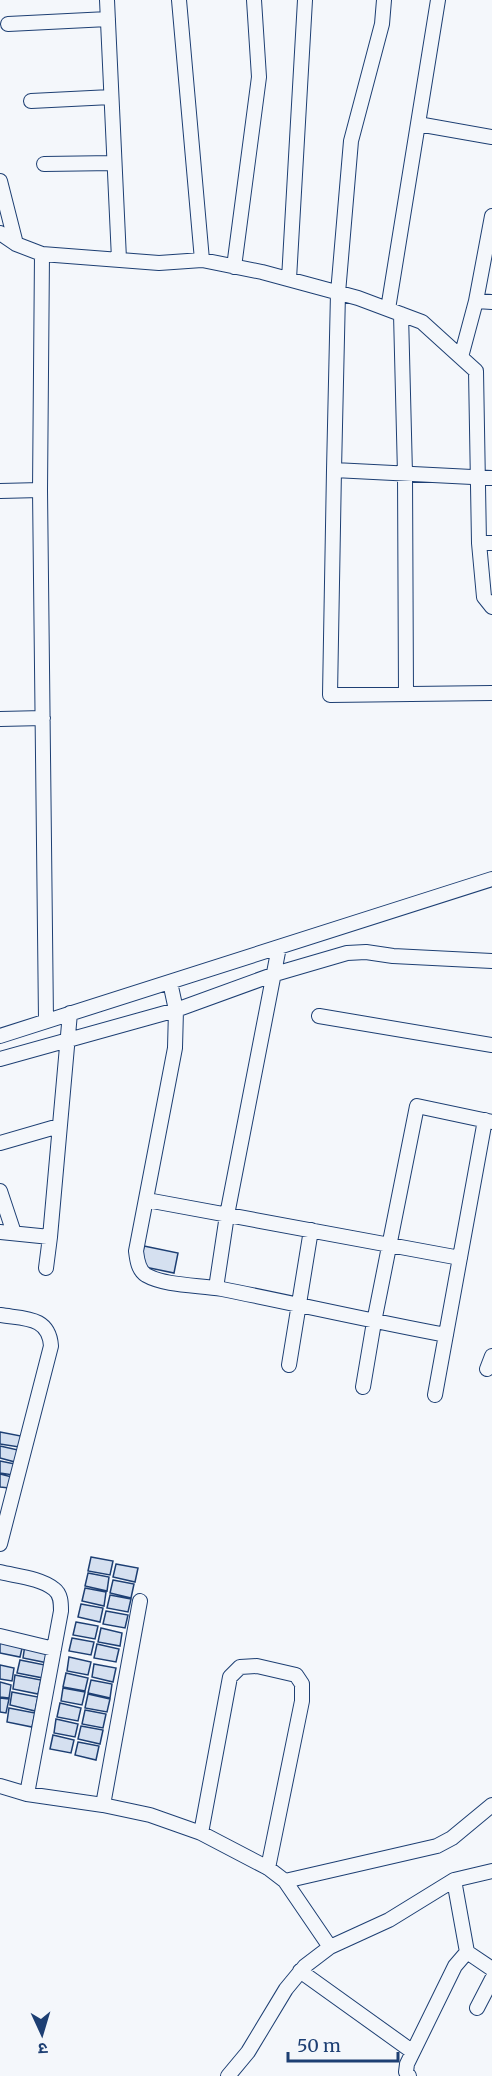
<svg xmlns="http://www.w3.org/2000/svg" width="492" height="2076" font-family="Merriweather,'Noto Sans Devanagari',serif">
  <rect width="100%" height="100%" fill="#f4f7fb"/>
  <!-- building -->
  <path fill="#d5e0f0" stroke="#1d3f73" stroke-width="1.5" d="M144 1246 178 1253 174 1273 140 1266Z
    M0 1432 21 1436 19 1447 0 1444Z
    M0 1446 18 1450 15 1462 0 1458Z
    M0 1461 15 1464 13 1475 0 1473Z
    M0 1474 12 1477 9 1488 0 1487Z
    M91 1557 113 1561 110 1575 88 1571Z
    M116 1564 138 1568 135 1582 113 1577Z
    M88 1573 109 1577 107 1591 85 1586Z
    M113 1580 134 1584 131 1598 110 1593Z
    M85 1588 106 1592 104 1606 82 1601Z
    M110 1595 131 1599 128 1612 107 1608Z
    M81 1604 103 1608 100 1622 78 1617Z
    M106 1611 128 1615 125 1628 103 1624Z
    M76 1622 98 1626 95 1639 73 1635Z
    M101 1628 122 1633 120 1646 98 1642Z
    M72 1638 94 1642 91 1655 69 1651Z
    M0 1639 23 1644 20 1657 0 1653Z
    M97 1644 119 1649 116 1662 94 1658Z
    M25 1645 51 1650 48 1663 23 1658Z
    M69 1657 91 1662 88 1675 67 1671Z
    M20 1660 45 1665 43 1678 17 1673Z
    M94 1664 116 1668 113 1682 92 1677Z
    M0 1665 14 1668 12 1681 0 1679Z
    M66 1673 88 1678 85 1691 63 1687Z
    M15 1675 41 1680 38 1694 13 1689Z
    M91 1680 112 1684 110 1698 88 1693Z
    M0 1682 11 1685 9 1698 0 1697Z
    M63 1688 85 1692 82 1705 61 1701Z
    M12 1692 38 1697 35 1711 10 1705Z
    M88 1694 110 1699 107 1712 85 1708Z
    M0 1698 9 1699 6 1713 0 1712Z
    M60 1703 81 1708 78 1721 57 1717Z
    M9 1708 35 1713 32 1727 7 1722Z
    M85 1710 106 1714 103 1728 82 1724Z
    M56 1719 78 1724 75 1737 54 1733Z
    M81 1726 103 1730 100 1744 78 1739Z
    M53 1735 74 1740 71 1753 50 1749Z
    M78 1742 99 1746 96 1760 75 1755Z"/>
  <g fill="none" stroke-linecap="round" stroke-linejoin="round">
    <defs>
      <path id="minor" d="M107 0 119 259
        M179 0 202 260
        M8 24 108 19
        M31 101 111 97
        M418 124 492 137
        M44 164 114 163
        M0 181 16 244
        M0 233 16 244 42 254 159 263 202 260 262 272 358 298 422 322 476 371 479 543
        M42 254 40 490 46 1020
        M234 267 259 77 254 0
        M289 279 305 0
        M476 301 492 216
        M388 309 438 0
        M401 314 405 474 406 694
        M461 357 476 301 492 302
        M334 470 338 293 351 141 382 24 384 0
        M492 478 334 470 330 695 492 693
        M0 491 40 490
        M492 543H479L484 597 492 607
        M0 719 43 718
        M170 982 176 1010 175 1048 136 1251C137 1259 138 1270 146 1275 165 1286 200 1285 222 1289 297 1304 371 1321 446 1335
        M319 1016 492 1045
        M0 1036 492 879
        M0 1059 176 1010 275 974 347 953 366 952 393 956 492 961
        M0 1143 59 1126
        M0 1191 14 1233
        M147 1200 460 1258
        M0 1232 50 1237
        M46 1268 50 1237 70 1013
        M216 1288 227 1215 279 947
        M0 1315C24 1319 49 1316 51 1346L0 1544
        M289 1365 311 1230
        M487 1369 492 1356
        M363 1387 374 1322 417 1106 492 1122
        M435 1395 485 1120
        M0 1572C16 1576 41 1578 54 1589 61 1594 61 1603 61 1611L27 1794
        M0 1636 54 1649
        M0 1786 27 1794 103 1805 150 1815 201 1833 268 1868 285 1881 330 1947
        M103 1805 140 1601
        M201 1833 230 1677 240 1667 257 1666 296 1675 302 1684V1701L268 1868
        M454 1880 467 1952 492 1969
        M285 1881 437 1846 452 1838 492 1805
        M300 1971 413 2052
        M477 2008 492 1979
        M228 2076 248 2052 286 1989 305 1966 330 1947 389 1920 454 1880 492 1871
        M409 2076 406 2072 407 2064 455 1966 467 1952"/>
    </defs>
    <!-- minor casing -->
    <use href="#minor" stroke="#1d3f73" stroke-width="16"/>
    <!-- minor -->
    <use href="#minor" stroke="#f4f7fb" stroke-width="14"/>
  </g>
  <!-- north arrow -->
  <g transform="translate(42 2034) rotate(176)" stroke="#f4f7fb" stroke-width="4.5" paint-order="stroke">
  <path d="M0-4.5L10 22L0 15L-10 22Z" fill="#1d3f73"/>
  <text y="-9" font-size="16" font-weight="bold" text-anchor="middle" fill="#1d3f73">उ</text>
  </g>
  <!-- scale -->
  <path d="M288 2052v9h110v-9" fill="none" stroke="#1d3f73" stroke-width="3"/>
  <text x="297" y="2052" font-size="18" fill="#1d3f73" stroke="#f4f7fb" stroke-width="4.5" paint-order="stroke">50 m</text>
</svg>
